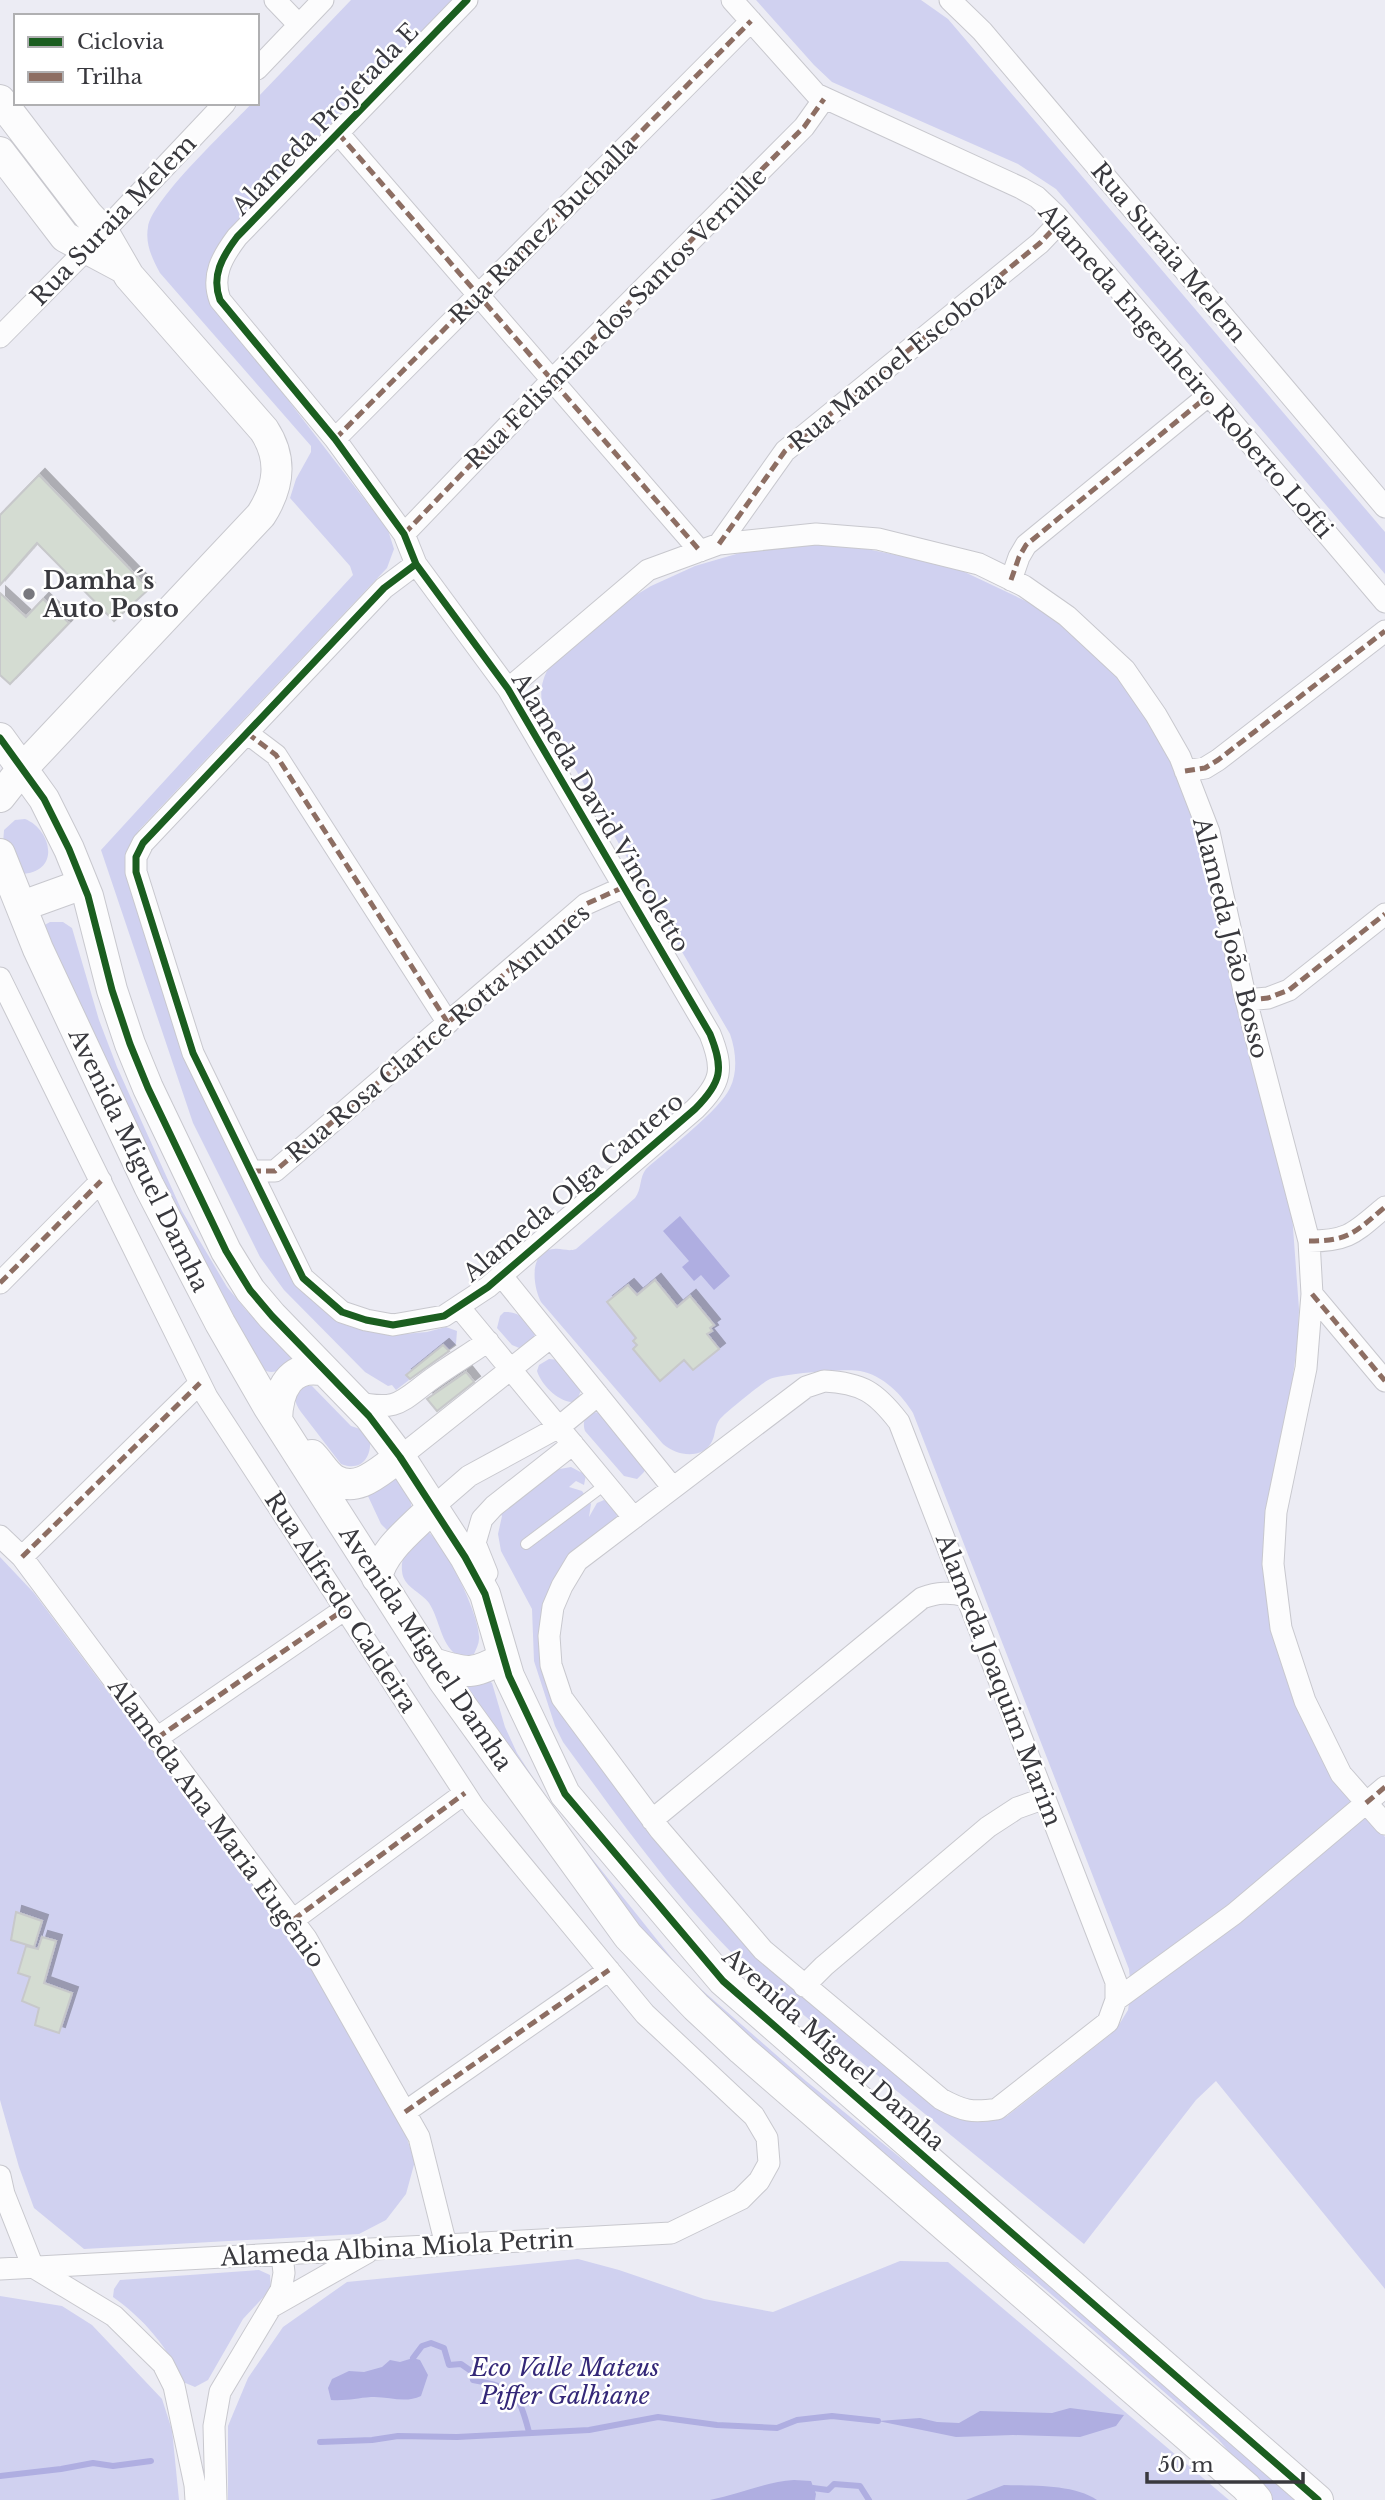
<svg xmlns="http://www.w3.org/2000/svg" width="1385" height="2500" font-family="'Libre Baskerville',serif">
  <defs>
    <filter id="shadow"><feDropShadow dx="6" dy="-6" stdDeviation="0" flood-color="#0004"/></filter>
  </defs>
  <rect width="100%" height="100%" fill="#ececf4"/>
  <!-- green -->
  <path fill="#d0d1f0" d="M351 0H454L227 236 218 309 388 530 394 549 387 568 140 829 131 843 128 870 297 1278 404 1334 427 1332 446 1327 457 1331 456 1344 396 1390 392 1385 388 1386 365 1372 284 1290 260 1257 193 1123 101 850 353 575 350 566 290 498 296 479 311 452V446L160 273C152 258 145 244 148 227 153 198 229 128 252 103H257V98Z
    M756 0H921L948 19 1385 532V574L1056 189 1018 164 832 82 814 65Z
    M819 544 862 548 954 567 1032 604 1057 619 1117 674 1164 740 1197 822 1292 1214 1299 1309 1298 1337 1267 1576 1353 1801 1385 1837V2289L1216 2081 1196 2100 1084 2244 756 1976C681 1907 623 1824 563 1742L555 1726 534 1661 532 1609 501 1551 498 1534 502 1516 500 1513 554 1470 571 1467 586 1475 584 1485 576 1481 569 1487 582 1491 591 1504 589 1517 597 1503 604 1500 613 1505 617 1515 616 1519 603 1528 541 1647 649 1829 691 1882 734 1929 957 2118C975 2123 990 2123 1007 2116L1111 2034 1120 2023 1128 2010 1131 1990 1129 1969 913 1413C902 1395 883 1375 860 1371 848 1368 780 1374 770 1379 763 1382 725 1413 720 1419 712 1429 718 1442 703 1451 690 1458 674 1453 663 1444L541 1302C533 1287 528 1251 554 1249 562 1248 568 1252 576 1249L635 1198C642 1189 639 1178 646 1169 666 1151 720 1110 730 1088 738 1072 736 1051 730 1034L549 724C539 702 538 686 550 665L626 601 651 586 695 566 750 550Z
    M25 819C51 829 62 872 21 874L3 844 4 830 15 820Z
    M50 922H63L72 928 99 1020 117 1067 182 1211 227 1287 246 1310 288 1352 291 1359C288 1364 284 1367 279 1370 258 1381 239 1341 228 1327L41 927Z
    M504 1312C520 1311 526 1321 535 1332L534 1342 524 1350 512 1345 497 1328 500 1316Z
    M549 1359 559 1360 581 1390 578 1398 572 1402C557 1401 541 1384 537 1371L539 1365Z
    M305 1386H312L351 1426 360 1429 370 1438C372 1458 361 1472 341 1464L301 1412C293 1401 292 1392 305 1386Z
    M592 1412 603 1413 646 1467 644 1472 637 1479 624 1476 585 1431C582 1421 585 1418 592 1412Z
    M386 1476 396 1478C418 1510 417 1508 388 1531L381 1524 367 1494Z
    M427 1531C445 1544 481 1617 479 1639 479 1644 476 1649 474 1654 467 1656 459 1657 453 1652 440 1639 439 1618 429 1603 420 1591 403 1587 402 1571 400 1552 415 1543 427 1531Z
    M0 1557 34 1593 296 1943 399 2117 415 2161 406 2194 386 2220 359 2234 84 2249 34 2208 19 2167 0 2100Z
    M488 1680 492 1683 505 1727 517 1753 558 1816 686 1976 806 2081 961 2207 1298 2500H1270L1218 2439 1092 2329 1032 2278 963 2226 681 1987 456 1682Z
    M578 2259 619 2270 704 2299 773 2312 900 2261 948 2262 1229 2500H228V2426L248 2378 283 2327 347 2282Z
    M259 2270 270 2275 271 2289 243 2319 208 2380 195 2387 183 2382C168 2347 144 2319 113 2297L114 2289 120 2280Z
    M0 2296 62 2306 92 2325 162 2399 172 2430 179 2500H0Z"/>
  <!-- water -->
  <path fill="#afaee1" d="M680 1216 730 1276 714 1290 701 1275 694 1281 682 1267 689 1261 663 1231Z
    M413 2358 420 2360 428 2375 421 2396C404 2404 389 2396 371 2397 357 2398 347 2401 331 2400L328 2388 332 2379 349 2371 364 2372 382 2367 390 2360 400 2362Z
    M1070 2408 1124 2415 1116 2426 1080 2437 1013 2435 956 2437 878 2421 920 2418 937 2422 959 2423 980 2411 1052 2413Z
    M794 2480 811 2481 816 2494 815 2500H710C739 2494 765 2482 794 2480Z
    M1004 2485C1031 2486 1074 2484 1097 2500H966Z"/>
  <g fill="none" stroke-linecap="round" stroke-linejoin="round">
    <!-- stream -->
    <path stroke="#afaee1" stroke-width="6" d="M413 2358 422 2346 431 2343 444 2348 449 2365 461 2364 471 2371 473 2380C514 2388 518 2391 529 2432
      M320 2442 372 2440 398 2436 457 2437 589 2430 658 2417 717 2425 777 2428 797 2420 832 2416 878 2421
      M0 2476 61 2469 93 2463 113 2466 151 2461
      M813 2488 828 2490 834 2484 860 2486 869 2500"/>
  </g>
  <!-- building -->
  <path fill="#d4dcd2" stroke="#c7c8ca" stroke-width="2" filter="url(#shadow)" d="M39 475 149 589 114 621 37 543 0 585V515Z
    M0 593 26 617 43 599 69 623 10 684 0 675Z
    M655 1280 677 1307 690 1296 714 1325 710 1328 712 1331 707 1334 719 1349 693 1370 684 1360 660 1381 633 1349 637 1345 633 1341 636 1338 607 1302 628 1285 637 1295Z
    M443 1345 449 1351 410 1379 406 1375Z
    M466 1372 474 1382 437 1411 427 1399Z
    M16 1912 42 1921 34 1947 11 1940Z
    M42 1937 56 1941 44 1983 72 1993 59 2033 35 2025 39 2008 22 2001 30 1977 18 1973 26 1946 38 1949Z"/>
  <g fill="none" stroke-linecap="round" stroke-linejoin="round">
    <defs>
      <path id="lane" d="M526 1544 606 1484"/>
      <path id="street" d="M275 0 299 25
        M732 0 816 94 1021 188 1037 197 1056 215 1385 602
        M950 0 982 31 1385 507
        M257 69 323 0
        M338 133 700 551
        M0 337 87 249 225 103
        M335 439 751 21
        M404 534 552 380 804 127 824 99
        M719 544 785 451 1040 243 1061 221
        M416 564 384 588 143 843 136 857V872L193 1053 303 1278 342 1312 366 1320 393 1325 444 1316 488 1287 695 1109C722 1082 724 1069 710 1034L508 689 416 564 404 534 335 439 220 300C211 276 222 257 237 237L467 0
        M1011 580 1019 557 1026 545 1209 395
        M508 689 648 570 719 544 816 534 878 539 979 564 1024 586 1067 616 1125 670 1156 715 1180 757 1209 832 1246 1000 1309 1241 1312 1294 1306 1368 1276 1512 1273 1564 1281 1628 1305 1701 1341 1774 1385 1824
        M247 733 276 755 448 1023
        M1185 771 1205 768 1218 760 1385 631
        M0 978 207 1397 474 1807 645 2014 754 2116 767 2138 769 2163 759 2181 741 2199 671 2233 0 2269
        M1246 1000 1268 998 1289 990 1385 914
        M251 1171H275L586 904 624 887
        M1309 1241C1350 1241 1355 1232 1385 1207
        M501 1275 673 1488
        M0 1283 101 1181
        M1312 1294 1385 1381
        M459 1307 634 1518
        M824 1381C862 1383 876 1392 899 1422L1116 1982V2000L1108 2022 997 2109C972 2113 963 2111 941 2099L763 1950 660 1830 562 1698 551 1665 549 1636 553 1607 562 1586 577 1561 806 1387Z
        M355 1402C399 1412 401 1401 433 1378 451 1365 470 1354 488 1341
        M400 1457 551 1337
        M432 1508 469 1476 559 1427 598 1395
        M0 1536 22 1557 306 1938 419 2137 446 2245
        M22 1557 200 1383
        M487 1573 475 1543 482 1519 494 1506 573 1444
        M157 1738 345 1609
        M652 1820 922 1598C938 1592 950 1592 966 1596
        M293 1920 465 1793
        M804 1986 824 1966 988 1827 1017 1808 1045 1798
        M1116 2000 1234 1914 1385 1787
        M405 2112 609 1970
        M0 2176 4 2194 33 2267 114 2316 163 2364 174 2386 195 2485 196 2500
        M271 2307 368 2252
        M216 2500 214 2426 220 2392 281 2290 284 2273 282 2254"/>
      <path id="secondary" d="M0 100 88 215 103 231 129 276 264 430C283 459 279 487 261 515L22 769 0 797
        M0 152 65 237 123 268
        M0 738 44 799 69 849 88 896 112 990 130 1044 148 1088 226 1251 250 1290 272 1316 369 1416 400 1457 465 1557 485 1594 509 1676 565 1794 723 1981 1318 2500
        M0 854 38 949 149 1186 220 1323 269 1408 443 1680 628 1936 696 2007 742 2050 1246 2487 1257 2500
        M22 906 83 884
        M277 1420C278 1389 290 1363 325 1371
        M312 1455C319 1462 326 1475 335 1480 359 1494 381 1469 400 1457
        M377 1578C382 1550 413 1528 432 1508
        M433 1663C466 1673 472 1676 503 1658"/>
    </defs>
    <!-- lane casing -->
    <use href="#lane" stroke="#c8c8ce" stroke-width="12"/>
    <!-- street casing -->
    <use href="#street" stroke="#c8c8ce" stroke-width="23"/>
    <!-- secondary casing -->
    <use href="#secondary" stroke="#c8c8ce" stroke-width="32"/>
    <!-- lane -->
    <use href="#lane" stroke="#fcfcfd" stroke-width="10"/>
    <!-- street -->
    <use href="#street" stroke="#fcfcfd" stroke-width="21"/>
    <!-- secondary -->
    <use href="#secondary" stroke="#fcfcfd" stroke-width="30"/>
    <!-- quiet -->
    <path stroke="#8d6e63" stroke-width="5" stroke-dasharray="10 5" stroke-linecap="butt" d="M338 133 700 551
      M335 439 751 21
      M404 534 552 380 804 127 824 99
      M719 544 785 451 1040 243 1061 221
      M1011 580 1019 557 1026 545 1209 395
      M247 733 276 755 448 1023
      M1185 771 1205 768 1218 760 1385 631
      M1246 1000 1268 998 1289 990 1385 914
      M251 1171H275L586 904 624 887
      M1309 1241C1350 1241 1355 1232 1385 1207
      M0 1283 101 1181
      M1312 1294 1385 1381
      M22 1557 200 1383
      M157 1738 345 1609
      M1366 1803 1385 1787
      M293 1920 465 1793
      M405 2112 609 1970"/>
    <defs>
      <path id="cycleway" d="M416 564 384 588 143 843 136 857V872L193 1053 303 1278 342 1312 366 1320 393 1325 444 1316 488 1287 695 1109C722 1082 724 1069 710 1034L508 689 416 564 404 534 335 439 220 300C211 276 222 257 237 237L467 0
        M0 738 44 799 69 849 88 896 112 990 130 1044 148 1088 226 1251 250 1290 272 1316 369 1416 400 1457 465 1557 485 1594 509 1676 565 1794 723 1981 1318 2500"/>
    </defs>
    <!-- cycleway casing -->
    <use href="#cycleway" stroke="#fff" stroke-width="11"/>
    <!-- cycleway -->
    <use href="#cycleway" stroke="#1b5e20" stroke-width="7"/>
  </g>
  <!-- markers -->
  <circle fill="#78787e" stroke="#fff" stroke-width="2.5" cx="29" cy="594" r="7"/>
  <g text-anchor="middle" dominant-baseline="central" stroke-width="5" stroke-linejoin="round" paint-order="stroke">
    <!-- street labels -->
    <g font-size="24" fill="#39393e" stroke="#fff">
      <text transform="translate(325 119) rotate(-46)">Alameda Projetada E</text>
      <text transform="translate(113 220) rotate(-46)">Rua Suraia Melem</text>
      <text transform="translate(543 230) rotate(-45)">Rua Ramez Buchalla</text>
      <text transform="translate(1169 252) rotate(50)">Rua Suraia Melem</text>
      <text transform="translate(616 318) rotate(-45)">Rua Felismina dos Santos Vernille</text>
      <text transform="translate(897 361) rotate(-39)">Rua Manoel Escoboza</text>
      <text transform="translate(1186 371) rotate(49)">Alameda Engenheiro Roberto Lofti</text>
      <text transform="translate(601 812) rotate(59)">Alameda David Vincoletto</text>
      <text transform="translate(1231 938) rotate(76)">Alameda João Bosso</text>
      <text transform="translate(438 1033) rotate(-40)">Rua Rosa Clarice Rotta Antunes</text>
      <text transform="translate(139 1160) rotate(64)">Avenida Miguel Damha</text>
      <text transform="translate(573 1187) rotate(-40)">Alameda Olga Cantero</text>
      <text transform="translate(341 1602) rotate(57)">Rua Alfredo Caldeira</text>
      <text transform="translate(426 1648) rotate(56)">Avenida Miguel Damha</text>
      <text transform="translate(999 1680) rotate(69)">Alameda Joaquim Marim</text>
      <text transform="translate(217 1823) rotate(54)">Alameda Ana Maria Eugênio</text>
      <text transform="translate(834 2049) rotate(42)">Avenida Miguel Damha</text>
      <text transform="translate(397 2248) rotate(-3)">Alameda Albina Miola Petrin</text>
    </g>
    <!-- poi labels -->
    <g font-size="24" font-weight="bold" fill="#39393e" stroke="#fff" text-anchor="start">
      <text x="43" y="580">Damha´s<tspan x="43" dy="28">Auto Posto</tspan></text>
    </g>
    <!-- park labels -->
    <g font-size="24" font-style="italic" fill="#342878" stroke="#fff">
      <text x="565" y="2367">Eco Valle Mateus<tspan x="565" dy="28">Piffer Galhiane</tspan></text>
    </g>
  </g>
  <!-- legend -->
  <rect x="14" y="14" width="245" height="91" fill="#ffffff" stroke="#b0b0b2" stroke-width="2"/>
  <rect x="28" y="37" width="35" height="10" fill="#1b5e20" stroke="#b0b0b2" stroke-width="2"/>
  <text x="77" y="49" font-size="21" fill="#39393e">Ciclovia</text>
  <rect x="28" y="72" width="35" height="10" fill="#8d6e63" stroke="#b0b0b2" stroke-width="2"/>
  <text x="77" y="84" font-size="21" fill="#39393e">Trilha</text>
  <!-- scale -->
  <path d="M1147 2472v10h156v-10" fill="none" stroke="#39393e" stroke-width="3.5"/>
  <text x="1158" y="2472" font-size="21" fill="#39393e" stroke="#ffffff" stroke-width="5" paint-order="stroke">50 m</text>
</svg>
